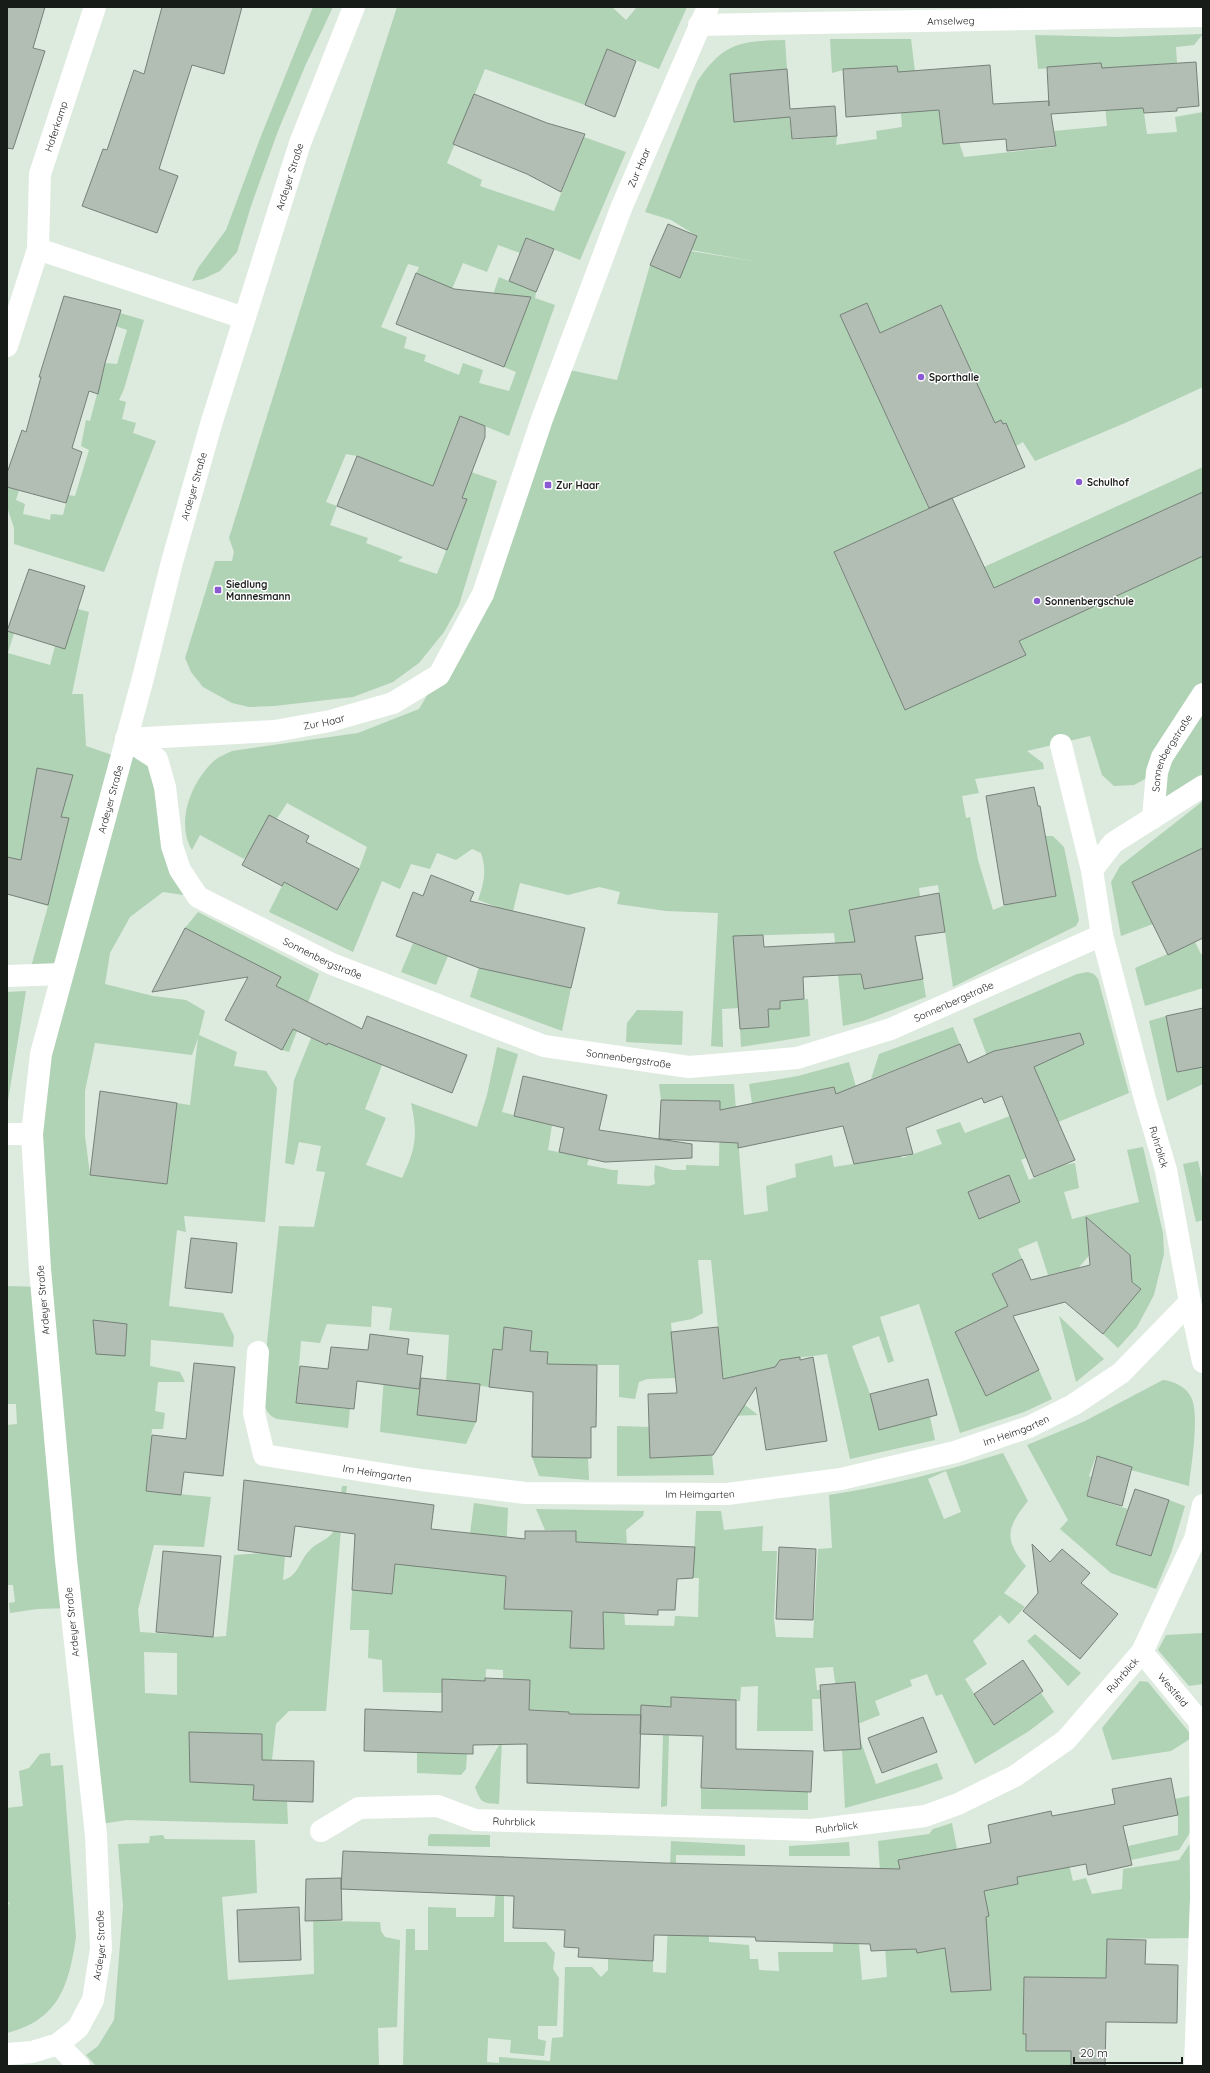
<svg xmlns="http://www.w3.org/2000/svg" width="1210" height="2073" font-family="Quicksand,sans-serif">
  <rect width="100%" height="100%" fill="#ddeade"/>
  <!-- green -->
  <path fill="#b0d2b5" fill-rule="evenodd" d="M313 7H333L306 64 278 131 252 203 237 252 220 271 203 279 192 281 198 268 226 230 261 136Z
    M397 7H612L626 20 637 7H687L659 69 607 49 585 105 485 69 447 163 482 180 480 186 554 211 584 137 626 152 580 260 526 238 520 253 498 245 487 272 463 263 452 289 416 274 419 267 408 264 381 327 407 337 404 348 426 355 424 361 459 375 463 363 483 370 479 383 509 391 516 372 504 367 524 316 489 306 499 277 536 292 535 298 555 305 509 436 460 416 471 472 497 481 459 605 444 632 419 663 393 682 353 697 274 706 249 707 232 703 203 687 191 672 185 658 215 561H232L234 552 229 538 331 211ZM346 454 357 456 466 499 437 574 398 561 403 557 366 543 368 538 330 525 337 506 326 502Z
    M1203 34 1194 45 1176 47 1177 63 1140 66 1144 113 1147 134 1177 132 1175 117 1203 112V387L1125 423 1035 461 1023 442 1016 446 1006 423 1003 424 1001 420 995 423 941 305 880 333 867 303 840 315 929 509 834 553 905 710 1025 655 1019 641 1203 556V786L1153 818 1156 773 1134 785 1114 786 1102 775 1090 736 1027 751 1043 763 1044 769 975 779 979 793 962 796 966 818 970 817 978 860 993 910 1005 905 1056 896 1045 836H1053L1064 847 1079 920 1076 926 953 987 938 885 919 888 922 912 890 902 849 910 864 989 923 979 926 997 863 1021 843 1026 834 933 736 936 739 1008 722 1009 723 1047 711 1046 718 913 666 911 617 904 620 892 599 887 568 895 520 883 513 911 516 976 571 988 562 1031 470 997 497 907 478 900C484 883 487 870 481 853L472 849 456 860 437 853 430 869 411 864 400 889 382 881 353 952 269 912 284 882 337 910 359 869 367 847 287 803C275 824 257 839 244 859L200 835 192 850C175 822 192 780 215 760 220 756 226 754 232 751L358 733 419 709 455 649 560 368 617 380 650 265 658 246 753 261 691 250 697 236 671 220 645 212 697 82C723 43 739 41 785 40L787 69 730 74 734 121 767 119 789 114 792 140 837 136 836 145 877 139 876 131 902 127 897 66 843 70 832 73 830 39H911L919 104 938 101 943 144 959 142 964 157 1056 147 1054 131 1107 126 1101 64 1038 69 1035 35 1117 37Z
    M120 313 144 320 124 389 119 400 126 402 122 419 136 423 133 433 156 441 104 572 14 544V528L7 507V487L19 490 16 500 25 504 23 514 50 520 51 514 63 515 68 495 75 496 89 450 81 446 86 420 90 421 105 363 117 364 127 330 116 326Z
    M1203 467V492L994 588 984 567Z
    M78 609 89 612 72 694H83L86 746 121 758 126 739 157 759 198 897 163 892 130 917 110 953 105 984 153 996 186 1000 205 1011 199 1035 237 1052 234 1066 266 1071 277 1088 265 1222 184 1216 186 1232 177 1230 169 1306 223 1313 234 1336 233 1347 151 1340 150 1366 180 1372 185 1382H158L155 1411 165 1413 163 1429H152L146 1491 211 1497 204 1547 154 1545 138 1610 140 1632 213 1637 226 1636 234 1555 263 1553 285 1556 283 1580C299 1576 299 1561 309 1551 316 1542 330 1540 335 1529 340 1517 340 1499 342 1486H347L341 1529 326 1711H289L276 1724 272 1760H254L253 1800H287L288 1824 126 1820 95 1825 71 1608 37 1609 10 1613 9 1603 15 1602 13 1585H7V1425L17 1424 16 1404H7V1286L41 1287 32 1134 62 974 31 967 48 906 7 894V631L14 633 8 653 50 665 55 646 65 649ZM198 1038 190 1105 177 1103 167 1184 90 1175 85 1136V1091L95 1043 192 1055ZM144 1652 177 1653V1695L145 1693Z
    M1203 801V848L1132 882 1153 924 1121 936 1111 882 1120 866Z
    M198 912 319 974 289 1052 282 1050 273 991 280 977 185 928Z
    M1195 942 1201 954H1203V988L1145 1006 1135 968Z
    M413 943 448 956 436 985 401 972Z
    M1088 972 1094 974 1098 979 1129 1093 1024 1136 1032 1155 1021 1160 1029 1180 1063 1165 1075 1163 1079 1188 1064 1192 1072 1219 1139 1202 1127 1150 1143 1147 1163 1233 1164 1254 1154 1295 1137 1327 1118 1348 1103 1334 1140 1288 1122 1273 1131 1263 1130 1255 1119 1245 1093 1251 1074 1273 1065 1271 1048 1275 1037 1241 1018 1249 1022 1259 994 1273 1008 1306 956 1332 986 1396 1039 1370 1052 1399 1024 1412 960 1433 919 1304 880 1317 894 1361 888 1363 879 1336 852 1346 870 1394 879 1430 930 1417 935 1440 850 1459 827 1354C811 1357 796 1357 780 1360L775 1368 740 1375 745 1405 758 1415 727 1416 711 1260H698L703 1313 692 1319 671 1323 676 1378 647 1379 639 1382 635 1399 619 1397V1365H583L546 1373 548 1352 530 1351 532 1331 504 1327 502 1350 493 1349 489 1387 446 1381 449 1335 389 1330 392 1308 372 1306 371 1327 327 1324 320 1343 301 1341 296 1403 350 1409 348 1428 277 1419C266 1415 262 1403 262 1391L279 1226 314 1227 325 1172 316 1171 321 1146 299 1142 294 1165 285 1163 294 1080 311 1038 326 1045 329 1040 353 1053 382 1065 365 1109 386 1118 366 1165 402 1178C416 1149 418 1134 411 1103L477 1127 487 1095 497 1047 518 1054 502 1112 552 1125 548 1150 589 1158 587 1165 613 1170H618L617 1184 649 1186 655 1184 654 1175 655 1165 673 1170H686V1165L719 1166 720 1101 661 1100 659 1084H734L744 1215 768 1211 766 1186 796 1177 795 1164 832 1155 834 1167 876 1160 891 1135 902 1158 942 1144 936 1130 960 1122 965 1133 1010 1116 973 1019 1077 974Z
    M26 991 7 1107V992Z
    M808 999 810 1036 741 1047 740 1029 769 1027 768 1009H780V1001Z
    M637 1010 683 1011 682 1045 626 1042 627 1023Z
    M1166 1016 1177 1072 1203 1067V1084L1167 1101 1149 1021Z
    M953 1027 960 1044 871 1079 879 1054Z
    M849 1062 868 1129 845 1135 834 1087 752 1103 749 1084 798 1076Z
    M1198 1161 1203 1183V1220L1196 1222 1183 1164Z
    M1059 1316 1104 1359 1076 1382Z
    M384 1377 397 1386 420 1389 417 1415 476 1422 466 1444 380 1432Z
    M1163 1380C1174 1381 1186 1387 1191 1397 1200 1414 1191 1466 1189 1486L1131 1470 1132 1467 1096 1456 1089 1476 1091 1477 1087 1496 1128 1509 1116 1545 1150 1556 1169 1500 1185 1506 1171 1553 1156 1589 1111 1573 1060 1529 1068 1520 1027 1445 1085 1421Z
    M617 1426 649 1427 650 1458 712 1455 714 1475 617 1476Z
    M1003 1453 1028 1501C1007 1527 1003 1539 1026 1566L1004 1593 1025 1607 1009 1624 1000 1615 973 1641 987 1664 965 1679 994 1725 1041 1693 1054 1712 1029 1731 975 1764 942 1694 936 1696 927 1674 910 1680 912 1686 875 1701 880 1715 855 1725 876 1784 937 1763 943 1779 917 1788 845 1808 839 1689H836L833 1667 815 1668 817 1690H825L827 1699H812L813 1731H757L758 1686 741 1687 740 1701 671 1697V1707L641 1706V1715H569V1712L529 1710 530 1680 503 1679V1670L486 1669 484 1706 472 1680 442 1679V1693L383 1692 382 1660 368 1658 369 1630H350L352 1590 392 1594 396 1558 465 1572 474 1503 508 1508 504 1609 524 1610V1600L576 1531 545 1530 536 1509 644 1511 643 1516 626 1530 627 1543H612L611 1590 623 1591 625 1625 674 1626 675 1616 698 1617 699 1578H693L696 1511H721L724 1530 763 1526 762 1551H777L774 1619 776 1637 813 1638 818 1549 832 1548 829 1495C889 1486 945 1471 1003 1453ZM946 1471 961 1512 944 1519 928 1479Z
    M532 1457 588 1458 589 1480 539 1476Z
    M1203 1633V1684L1189 1686 1158 1650 1166 1635Z
    M1035 1634 1081 1673 1068 1686 1027 1641Z
    M1140 1681 1148 1682 1193 1737 1171 1751 1112 1760 1102 1728Z
    M663 1735H669L667 1806 661 1807Z
    M502 1740 499 1804C482 1803 481 1803 475 1787Z
    M417 1752 467 1754 466 1769 461 1775 417 1773Z
    M50 1753 51 1766 63 1765 76 1937C69 1985 59 2020 7 2033V1906L10 1903 7 1902V1808L23 1806 19 1771 29 1768 40 1754Z
    M701 1789 808 1792V1810L701 1809Z
    M1193 1795V1828L1179 1850 1131 1860 1128 1846 1178 1835V1815L1175 1799Z
    M952 1823 957 1849 898 1860 917 1953 937 1949 970 1921 989 1916 984 1891 1018 1884 1017 1877 1069 1865 1073 1881 1086 1878 1092 1894 1122 1889 1123 1869 1179 1860 1193 1839V1938L1107 1939V1978H1024L1023 2034H1026V2051H1063V2035L1087 2063H1071V2066H403L406 1929H415V1950H428V1907L456 1908V1917H494L498 1856H504V1942H546L555 1953 553 1969 559 1978 557 2026H538V2039L546 2041 544 2056 510 2053 511 2040 488 2038 487 2062 499 2063V2057L550 2061 552 2038 563 2037 565 1967H592L601 1977 608 1970V1959L653 1961V1972L666 1973 671 1841 745 1845V1856L676 1855V1878L709 1936V1942L749 1945 750 1959H758L759 1970 779 1971 778 1952H833V1943L858 1933 862 1980 887 1977 878 1841 929 1834 933 1829Z
    M430 1834 490 1835V1847L428 1846V1837Z
    M163 1835 165 1839 255 1840 257 1893 222 1897 228 1980 314 1974 313 1913 323 1921 380 1922 381 1931 385 1937 400 1940 397 2027 378 2028 379 2066H96L86 2055 98 2046 114 2020 123 1906 118 1844 149 1843 150 1836Z
    M849 1842 850 1856H789V1846Z"/>
  <!-- building -->
  <path fill="#b2beb4" stroke="#768178" d="M7 7H45L33 48 45 51 13 149 7 148Z
    M162 7H242L224 74 192 65 159 169 178 176 157 233 82 206 103 149 107 150 134 70 144 74Z
    M607 49 636 61 615 117 585 105Z
    M1196 62 1199 106 1177 108V111L1144 113 1143 108 1051 114 1056 146 1007 151 1006 139 943 144 939 110 846 117 843 69 897 66 898 72 990 65 993 104 1049 101V106L1047 67 1101 63 1102 68Z
    M787 69 790 109 835 106 837 136 792 139 790 117 734 122 730 74Z
    M474 94 547 123 585 134 561 192 527 174 453 144Z
    M668 224 697 236 680 278 650 265Z
    M526 238 554 249 536 292 509 281Z
    M416 273 454 289 531 297 504 367 396 324Z
    M64 296 121 310 105 363 98 394 89 391 72 448 82 452 66 503 7 487V473L22 430 26 432 41 377H39Z
    M867 303 880 333 941 305 995 423 1001 420 1003 424 1006 423 1025 467 929 508 840 315Z
    M460 416 485 426V437L462 498 467 499 447 550 337 506 357 456 433 486Z
    M1203 492V556L1019 641 1026 655 905 710 834 552 952 498 994 588Z
    M29 569 85 586 65 649 7 631Z
    M37 768 73 775 61 817 69 818 48 905 7 894V857L21 860Z
    M1034 787 1038 806H1040L1056 896 1004 905 986 796Z
    M269 815 309 836 306 842 359 869 337 910 284 882 282 886 242 865Z
    M1203 848V938L1168 955 1132 882Z
    M431 875 474 892 470 901 585 928 571 988 479 968 396 936 413 892 423 896Z
    M939 893 945 932 915 936 923 979 864 989 861 974 803 977 804 999 780 1001V1009H768L769 1027 740 1029 733 936 763 935 764 947 855 942 849 910Z
    M185 928 281 977 276 986 362 1029 367 1016 467 1055 452 1093 328 1043 327 1045 293 1029 282 1050 225 1020 248 977 152 992Z
    M1203 1008V1067L1177 1072 1166 1016Z
    M1080 1033 1084 1044 1034 1067 1075 1160 1034 1177 1002 1096 984 1103 982 1098 906 1128 913 1154 854 1164 843 1126 738 1148V1143L659 1139 661 1100 720 1101V1110L834 1087 836 1094 960 1044 968 1063 994 1051Z
    M523 1076 607 1095 599 1130 692 1144V1158L605 1162 559 1152 564 1128 514 1116Z
    M100 1091 177 1103 167 1184 90 1175Z
    M1009 1175 1020 1202 979 1219 968 1192Z
    M1086 1217 1130 1255 1132 1282 1141 1289 1103 1334 1065 1302 1013 1316 1039 1370 986 1396 955 1332 1008 1306 992 1274 1022 1259 1031 1280 1090 1265Z
    M191 1238 237 1243 232 1293 185 1288Z
    M93 1320 127 1324 125 1356 96 1354Z
    M504 1327 532 1331 530 1351 548 1352 547 1364 597 1365 596 1427H591V1458L532 1457 533 1392 489 1387 493 1349 502 1350Z
    M718 1327 723 1379 775 1367 780 1360 800 1357V1360L813 1357 827 1441 766 1450 756 1387 713 1455 650 1458 648 1394 677 1393 671 1332Z
    M370 1334 409 1339 407 1354 423 1356 419 1389 357 1381 354 1409 296 1403 300 1366 328 1369 331 1347 368 1350Z
    M194 1363 235 1367 223 1476 184 1472 181 1495 146 1491 152 1435 186 1439Z
    M421 1378 480 1384 476 1422 417 1415Z
    M928 1379 937 1415 879 1430 870 1394Z
    M1097 1456 1132 1467 1122 1506 1087 1496Z
    M244 1480 434 1505 431 1529 525 1539V1531H576V1542L695 1547 693 1578 677 1579 675 1610H658V1615L603 1612 604 1649 570 1648 572 1611 504 1609 506 1576 395 1564 392 1594 352 1590 355 1534 295 1526 291 1557 238 1550Z
    M1135 1489 1169 1500 1151 1556 1116 1545Z
    M1032 1544 1050 1562 1062 1549 1090 1573 1081 1583 1118 1614 1080 1659 1023 1611 1038 1593Z
    M779 1547 816 1549 813 1620 776 1619Z
    M163 1551 221 1556 213 1637 156 1632Z
    M1023 1660 1043 1691 994 1725 974 1694Z
    M485 1678 530 1680 529 1710 569 1712V1714L641 1715 639 1788 527 1783V1744L473 1745V1754L364 1751 365 1709 442 1712V1679L485 1681Z
    M855 1682 861 1749 824 1751 820 1685Z
    M671 1697 736 1700V1749L813 1751 811 1792 701 1788 703 1736 640 1734 641 1705 671 1707Z
    M923 1717 937 1752 882 1773 868 1738Z
    M189 1732 262 1734V1760L314 1761 313 1802 253 1800 254 1785 190 1782Z
    M1171 1778 1178 1815 1123 1826 1132 1865 1088 1875 1086 1864 1017 1877 1018 1884 984 1891 989 1916 986 1917 991 1990 951 1992 945 1948 917 1953 916 1949 871 1951 870 1944 756 1941 755 1937 654 1935 653 1961 578 1957 579 1948 564 1947 565 1930 513 1928 514 1896 341 1889 343 1851 664 1863 900 1869 898 1860 991 1843 988 1825 1051 1811 1052 1816 1115 1804 1112 1789Z
    M341 1878 342 1920 305 1921 306 1879Z
    M299 1907 301 1960 239 1962 237 1910Z
    M1107 1939 1146 1940 1145 1964 1178 1965 1177 2023 1106 2022 1105 2066H1071V2051H1026V2034H1023L1024 1977 1106 1978Z"/>
  <g fill="none" stroke-linecap="round" stroke-linejoin="round">
    <!-- service -->
    <g stroke="#fff" stroke-width="22">
      <path d="M1061 745 1092 870"/>
      <path id="s1" d="M1153 818 1157 772 1162 757 1203 694"/>
      <path d="M7 976 62 974"/>
      <path d="M7 1134H32"/>
    </g>
    <!-- minor -->
    <g stroke="#fff" stroke-width="22">
      <path id="s2" d="M699 25 1203 16"/>
      <path d="M38 249 244 318"/>
      <path id="s3" d="M7 346 38 249 40 174 95 7"/>
      <path id="s4" d="M126 739 157 759 165 787 172 846 180 870 198 897 332 964 544 1046 689 1067 797 1058 891 1029 1102 935"/>
      <path id="s5" d="M126 739 275 731 330 721 393 703 439 675 483 594 542 419 622 206 708 7"/>
      <path id="s6" d="M1203 786 1113 843 1092 870 1102 935 1145 1099 1166 1170 1190 1302 1203 1362"/>
      <path id="s7" d="M258 1352 254 1413 264 1455 421 1480 525 1493 727 1494 841 1479 955 1452 1029 1427 1073 1405 1121 1373 1190 1302"/>
      <path id="s8" d="M1142 1652 1200 1722 1201 1898 1195 2066"/>
      <path id="s9" d="M321 1831 359 1808 438 1806 475 1820 812 1830 925 1816 958 1804 1015 1776 1066 1740 1142 1652 1195 1539 1203 1505"/>
      <path d="M58 2044 79 2066"/>
    </g>
    <!-- secondary -->
    <path stroke="#fff" stroke-width="22" id="s10" d="M7 2054 32 2052 58 2044 78 2028 93 2000 101 1949 96 1835 66 1560 40 1269 32 1134 41 1054 143 678 172 562 212 421 300 143 354 7"/>
  </g>
  <!-- markers -->
  <g fill="#8a5ad3" stroke="#fff" stroke-width="1.5">
    <circle cx="921" cy="377" r="4"/>
    <circle cx="1079" cy="482" r="4"/>
    <rect x="544" y="481" width="8" height="8" rx="2"/>
    <rect x="214" y="586" width="8" height="8" rx="2"/>
    <circle cx="1037" cy="601" r="4"/>
  </g>
  <g text-anchor="middle" dominant-baseline="central" stroke-width="3" stroke-linejoin="round" paint-order="stroke">
    <!-- street labels -->
    <g font-size="10" fill="#181c18" stroke="#fff">
      <text stroke="none"><textPath href="#s2" startOffset="252">Amselweg</textPath></text>
      <text stroke="none"><textPath href="#s3" startOffset="227">Haferkamp</textPath></text>
      <text stroke="none"><textPath href="#s5" startOffset="871">Zur Haar</textPath></text>
      <text stroke="none"><textPath href="#s10" startOffset="1972">Ardeyer Straße</textPath></text>
      <text stroke="none"><textPath href="#s10" startOffset="1648">Ardeyer Straße</textPath></text>
      <text stroke="none"><textPath href="#s5" startOffset="199">Zur Haar</textPath></text>
      <text stroke="none"><textPath href="#s1" startOffset="69">Sonnenbergstraße</textPath></text>
      <text stroke="none"><textPath href="#s10" startOffset="1324">Ardeyer Straße</textPath></text>
      <text stroke="none"><textPath href="#s4" startOffset="322">Sonnenbergstraße</textPath></text>
      <text stroke="none"><textPath href="#s4" startOffset="982">Sonnenbergstraße</textPath></text>
      <text stroke="none"><textPath href="#s4" startOffset="646">Sonnenbergstraße</textPath></text>
      <text stroke="none"><textPath href="#s6" startOffset="426">Ruhrblick</textPath></text>
      <text transform="translate(43 1300) rotate(-95)">Ardeyer Straße</text>
      <text stroke="none"><textPath href="#s7" startOffset="867">Im Heimgarten</textPath></text>
      <text stroke="none"><textPath href="#s7" startOffset="219">Im Heimgarten</textPath></text>
      <text stroke="none"><textPath href="#s7" startOffset="543">Im Heimgarten</textPath></text>
      <text transform="translate(72 1622) rotate(-96)">Ardeyer Straße</text>
      <text stroke="none"><textPath href="#s9" startOffset="861">Ruhrblick</textPath></text>
      <text stroke="none"><textPath href="#s8" startOffset="49">Westfeld</textPath></text>
      <text stroke="none"><textPath href="#s9" startOffset="202">Ruhrblick</textPath></text>
      <text stroke="none"><textPath href="#s9" startOffset="525">Ruhrblick</textPath></text>
      <text stroke="none"><textPath href="#s10" startOffset="165">Ardeyer Straße</textPath></text>
    </g>
    <!-- poi labels -->
    <g font-size="10" font-weight="bold" fill="#181c18" stroke="#fff" text-anchor="start">
      <text x="929" y="377">Sporthalle</text>
      <text x="1087" y="482">Schulhof</text>
      <text x="556" y="485">Zur Haar</text>
      <text x="226" y="584">Siedlung<tspan x="226" dy="12">Mannesmann</tspan></text>
      <text x="1045" y="601">Sonnenbergschule</text>
    </g>
  </g>
  <!-- border -->
  <rect width="1210" height="2073" fill="none" stroke="#181c18" stroke-width="16"/>
  <!-- scale -->
  <path d="M1074 2057v6h108v-6" fill="none" stroke="#181c18" stroke-width="2"/>
  <text x="1080" y="2057" font-size="12" fill="#181c18" stroke="#ffffff" stroke-width="3" paint-order="stroke">20 m</text>
</svg>
